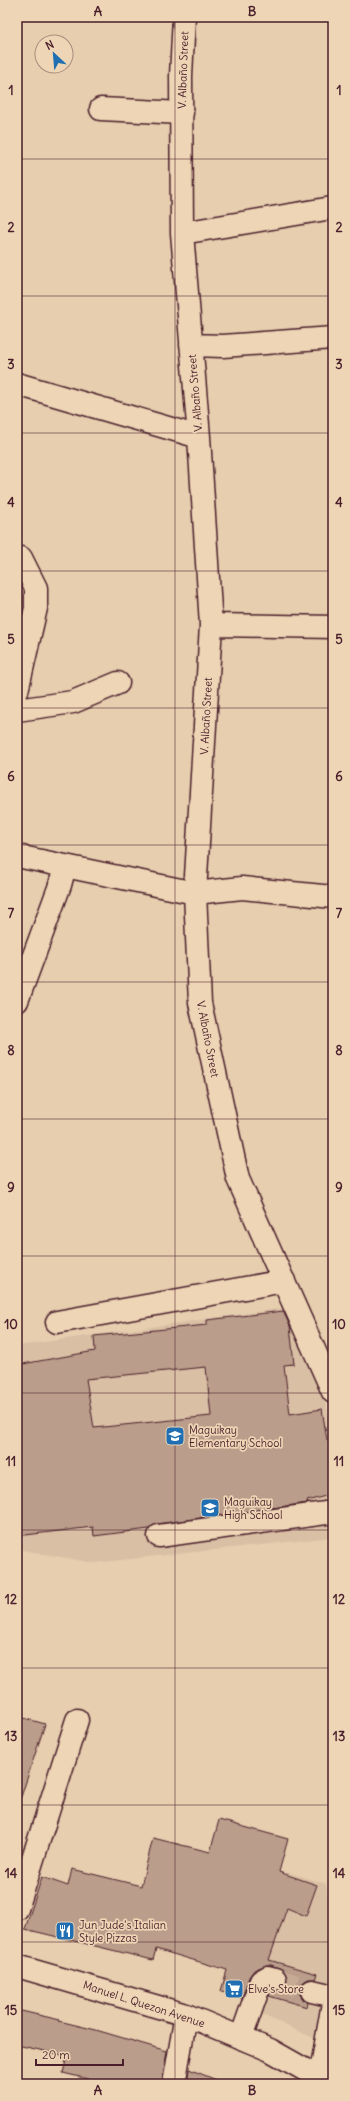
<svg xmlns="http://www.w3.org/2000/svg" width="350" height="2101" font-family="Delius,sans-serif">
  <rect width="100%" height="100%" fill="#e6ceaf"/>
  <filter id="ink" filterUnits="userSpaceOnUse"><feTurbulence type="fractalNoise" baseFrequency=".025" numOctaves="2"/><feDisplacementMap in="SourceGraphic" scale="8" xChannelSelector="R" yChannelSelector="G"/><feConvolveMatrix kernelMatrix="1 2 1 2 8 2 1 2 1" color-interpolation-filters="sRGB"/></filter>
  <g filter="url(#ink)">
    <!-- built -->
    <path fill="#d9bfa4" d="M291 1307 333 1425V1537L94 1563 17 1549V1346Z
      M286 1872 326 1884 333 1934V2047L243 2006Z"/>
    <!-- building -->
    <path fill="#ba9d8a" stroke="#4a1f2b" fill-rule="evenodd" d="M283 1311 290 1326 294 1364 284 1365 290 1414 322 1409 327 1440 333 1438V1494L307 1501 308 1503 157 1524 149 1529 94 1536 93 1527 17 1536V1365L95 1351 94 1336 207 1325V1320ZM206 1367 211 1416 94 1428 86 1379Z
      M17 1716 45 1724 21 1797 17 1796Z
      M219 1820 288 1839 279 1872 317 1885 306 1916 287 1908 269 1960 317 1974 315 1979H308L303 1983 300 1988V1995L308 2003 307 2007 269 1996 271 1991H278L284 1988 287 1982V1976L284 1971 271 1965H266L254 1970 249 1977 242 1998 221 1991 227 1970 156 1949 153 1960 25 1929 42 1877 68 1886 72 1869 141 1886 153 1838 210 1852Z
      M17 2010 60 2020 59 2021 96 2030 167 2051 162 2084H109L63 2073 67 2056 17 2045Z
      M189 2069 224 2083 223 2084H187Z"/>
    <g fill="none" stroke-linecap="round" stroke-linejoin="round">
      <!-- minor-tunnel -->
      <path stroke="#c7ab95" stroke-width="22" stroke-dasharray="22 11" stroke-linecap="butt" d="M275 1979 312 1991"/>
      <defs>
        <path id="minor" d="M184 17 181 76 182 233 199 437 211 625 195 893 200 1003 238 1179 333 1392
          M101 109 182 113
          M182 233 332 208
          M191 345 223 346 333 338
          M17 384 199 437
          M211 625 333 627
          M17 691 36 608V588L21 558
          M17 710 73 702 118 683
          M17 856 195 893 242 888 333 897
          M17 1001 60 885 65 866
          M57 1322 284 1281
          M159 1536 333 1512
          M17 1909 77 1720
          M312 1991 329 1995 333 2003 320 2078
          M241 2038 261 1981 268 1977 275 1979
          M174 2084 186 2015"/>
        <path id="major" d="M17 1966 186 2015 270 2050 330 2084"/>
      </defs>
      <!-- minor casing -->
      <use href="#minor" stroke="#4a1f2b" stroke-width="25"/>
      <!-- major casing -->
      <use href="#major" stroke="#4a1f2b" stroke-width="25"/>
      <!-- minor -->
      <use href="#minor" stroke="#edd5b5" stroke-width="22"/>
      <!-- major -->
      <use href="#major" stroke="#edd5b5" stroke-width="22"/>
    </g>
  </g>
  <!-- grid -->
  <path fill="none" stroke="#4a1f2b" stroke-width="1" stroke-opacity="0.55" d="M175 17V2084M17 159H333M17 296H333M17 433H333M17 571H333M17 708H333M17 845H333M17 982H333M17 1119H333M17 1256H333M17 1393H333M17 1530H333M17 1668H333M17 1805H333M17 1942H333"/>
  <!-- icons -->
  <defs>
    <symbol id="school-square" viewBox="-11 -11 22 22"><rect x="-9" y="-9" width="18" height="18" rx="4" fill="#1f6fb2" stroke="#edd5b5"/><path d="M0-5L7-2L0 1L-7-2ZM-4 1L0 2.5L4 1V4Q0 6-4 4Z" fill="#fff"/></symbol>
    <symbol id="restaurant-square" viewBox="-11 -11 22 22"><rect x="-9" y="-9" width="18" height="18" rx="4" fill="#1f6fb2" stroke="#edd5b5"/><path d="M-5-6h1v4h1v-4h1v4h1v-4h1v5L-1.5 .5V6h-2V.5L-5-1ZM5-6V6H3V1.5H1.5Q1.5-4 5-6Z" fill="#fff"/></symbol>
    <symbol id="supermarket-square" viewBox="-11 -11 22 22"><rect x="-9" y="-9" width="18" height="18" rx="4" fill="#1f6fb2" stroke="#edd5b5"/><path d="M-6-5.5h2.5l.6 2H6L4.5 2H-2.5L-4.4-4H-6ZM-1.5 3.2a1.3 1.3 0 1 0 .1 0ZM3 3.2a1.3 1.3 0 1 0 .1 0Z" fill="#fff"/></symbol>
  </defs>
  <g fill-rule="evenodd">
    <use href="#school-square" x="164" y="1425" width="22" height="22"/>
    <use href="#school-square" x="199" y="1497" width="22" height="22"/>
    <use href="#restaurant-square" x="54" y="1920" width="22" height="22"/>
    <use href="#supermarket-square" x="223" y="1978" width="22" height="22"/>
  </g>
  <g text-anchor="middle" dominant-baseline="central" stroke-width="3.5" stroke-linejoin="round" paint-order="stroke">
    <!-- street labels -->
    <g font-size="11" fill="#4a1f2b" stroke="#edd5b5">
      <text transform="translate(183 70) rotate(-88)">V. Albaño Street</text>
      <text transform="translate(195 393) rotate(-95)">V. Albaño Street</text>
      <text transform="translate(206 716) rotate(-87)">V. Albaño Street</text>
      <text transform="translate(208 1039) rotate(79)">V. Albaño Street</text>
      <text transform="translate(144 2004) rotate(18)">Manuel L. Quezon Avenue</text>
    </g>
    <!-- poi labels -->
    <g font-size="11" fill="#4a1f2b" stroke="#edd5b5" text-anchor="start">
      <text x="189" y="1430">Maguikay<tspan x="189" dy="13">Elementary School</tspan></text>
      <text x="224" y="1502">Maguikay<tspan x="224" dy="13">High School</tspan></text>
      <text x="79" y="1925">Jun Jude's Italian<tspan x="79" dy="13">Style Pizzas</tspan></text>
      <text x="248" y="1989">Elve's Store</text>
    </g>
  </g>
  <!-- margin -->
  <rect width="350" height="2101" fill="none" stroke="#edd5b5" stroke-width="44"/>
  <!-- north arrow -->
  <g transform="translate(54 54) rotate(334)"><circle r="19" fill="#edd5b5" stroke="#ac8c7e"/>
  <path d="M0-3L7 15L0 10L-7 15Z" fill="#1f6fb2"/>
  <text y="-6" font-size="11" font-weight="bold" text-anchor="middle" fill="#4a1f2b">N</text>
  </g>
  <!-- scale -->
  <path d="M36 2059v6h87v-6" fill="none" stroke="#4a1f2b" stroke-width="2"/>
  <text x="42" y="2059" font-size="12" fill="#4a1f2b" stroke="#edd5b5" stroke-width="3" paint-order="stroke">20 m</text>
  <rect x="22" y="22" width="306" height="2057" fill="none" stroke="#4a1f2b" stroke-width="1.5"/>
  <g font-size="13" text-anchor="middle" font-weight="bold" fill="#4a1f2b">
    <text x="98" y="16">A</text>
    <text x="252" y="16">B</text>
    <text x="11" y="95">1</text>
    <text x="339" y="95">1</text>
    <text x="11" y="232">2</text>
    <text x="339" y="232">2</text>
    <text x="11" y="369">3</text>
    <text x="339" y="369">3</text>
    <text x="11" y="507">4</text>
    <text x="339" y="507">4</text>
    <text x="11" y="644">5</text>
    <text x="339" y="644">5</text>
    <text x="11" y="781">6</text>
    <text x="339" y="781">6</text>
    <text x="11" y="918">7</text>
    <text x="339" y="918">7</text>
    <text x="11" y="1055">8</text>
    <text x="339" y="1055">8</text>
    <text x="11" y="1192">9</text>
    <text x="339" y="1192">9</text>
    <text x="11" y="1329">10</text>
    <text x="339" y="1329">10</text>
    <text x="11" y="1466">11</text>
    <text x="339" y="1466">11</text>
    <text x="11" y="1604">12</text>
    <text x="339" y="1604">12</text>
    <text x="11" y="1741">13</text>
    <text x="339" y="1741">13</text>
    <text x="11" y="1878">14</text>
    <text x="339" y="1878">14</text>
    <text x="11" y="2015">15</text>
    <text x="339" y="2015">15</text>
    <text x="98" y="2095">A</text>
    <text x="252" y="2095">B</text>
  </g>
</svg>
